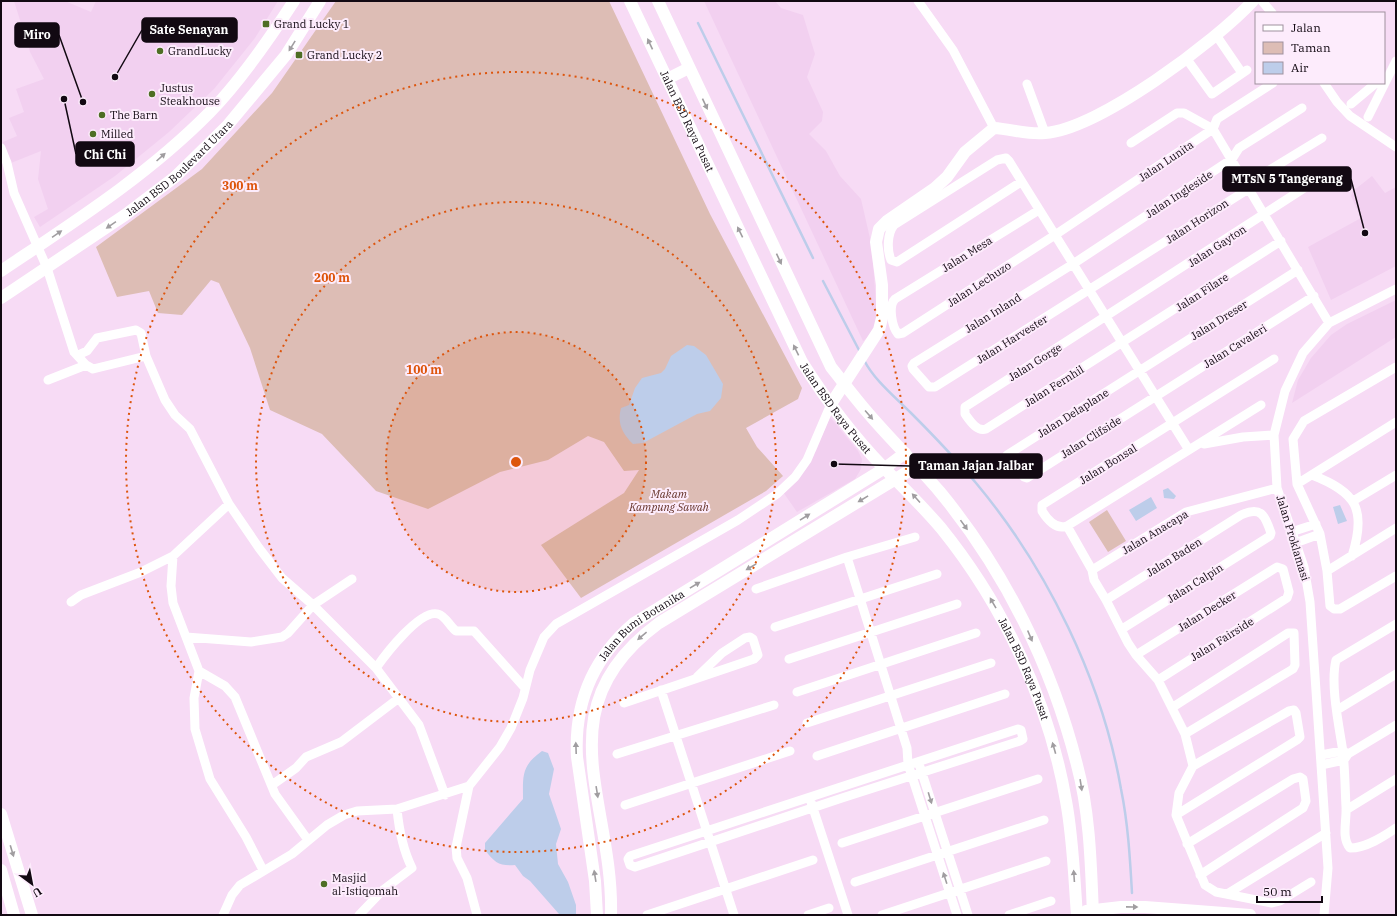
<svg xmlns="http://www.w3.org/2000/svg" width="1397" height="916" font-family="'IBM Plex Serif',serif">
  <rect width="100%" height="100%" fill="#f7dbf5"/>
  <!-- built -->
  <path fill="#f2d0f0" d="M14 1H65L91 12 96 1H278L255 38 214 89 169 132 115 176 40 227 34 217 48 209 38 179 41 151 11 163 3 142 17 136 9 118 24 112 16 89 44 79 30 52Z
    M704 1H775L781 8 803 15 815 54 807 77 823 112 822 121 809 134 826 151 840 176 861 199 872 247 877 318 873 333 863 341Z
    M1372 176 1385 193 1396 187V266L1331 300 1308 247 1361 218 1351 196 1353 191Z
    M1396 300V337L1292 403 1298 380 1311 358 1331 335 1347 324Z
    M830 417 858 451 862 459 861 469 855 479 797 512 783 492 816 451Z"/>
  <!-- green -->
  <path fill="#ddbdb5" d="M336 1H609L710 214 802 388 798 399 746 428 757 447 783 476 766 491 581 598 541 545 624 493 639 470 624 471 604 442 588 436 548 460 500 472 428 509 376 491 322 434 270 410 250 348 219 283 211 280 182 315 158 313 149 291 117 297 96 247 202 169 272 93Z
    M1107 510 1126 541 1108 552 1089 522Z"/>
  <!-- water -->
  <path fill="#bdcdea" d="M687 345 694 346 706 355 723 384 721 398 710 411 697 414 643 443 633 444C622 433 617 423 621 408L629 405 635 388 642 378 661 373 665 369 671 356Z
    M1168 488 1176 496 1174 499 1164 498 1163 490Z
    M1151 497 1157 508 1136 521 1129 510Z
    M1340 505 1347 521 1338 524 1333 507Z
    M542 751 548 753 554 769 549 794 561 829 556 844 558 864 568 882 576 905V915L559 914 530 881 523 876 515 865C499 866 495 863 485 850V843L523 799C523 776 521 766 542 751Z"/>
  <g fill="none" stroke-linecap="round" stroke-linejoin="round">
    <!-- stream -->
    <path stroke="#bdcdea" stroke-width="2.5" d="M698 23 813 258
      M823 281 860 352
      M864 360C874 380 895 397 911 413 934 436 955 458 976 483 1047 568 1102 680 1121 789 1128 823 1130 858 1132 893"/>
    <!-- street -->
    <path stroke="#fff" stroke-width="9" d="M918 1 953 50 994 128
      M1262 1 1272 13
      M1216 35 1242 73
      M1186 58 1212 94 1247 70
      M1324 83 1337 102 1350 116 1396 147
      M1027 84 1045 133
      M1351 104 1376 83
      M1302 108 1239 148 1232 159 1073 264 914 363 912 366 913 369 929 387H935L1250 188 1258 177 1322 138
      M1368 117 1396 61
      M1131 143 1177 113H1184L1213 129 1329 323
      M1 148 7 163 14 193 47 268 74 352 86 365 93 369 146 356 165 400 175 415 190 429 229 504 259 548 282 578 313 605 376 668 419 725 445 795
      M1021 182 897 262 891 260C887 250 887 234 894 225L997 160 1006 158 1009 161 1189 450
      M1039 210 895 299C888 306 892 327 898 334L903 333 1055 235 1213 129 1217 119 1273 83
      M1281 241 986 429C977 432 970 421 965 414V407L1326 174
      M1298 270 1007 455V458L1024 477 1027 478 1314 296
      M78 355 87 351 97 338 136 330 141 333 146 356
      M1396 367 1304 421 1293 439 1297 484 1320 534 1327 571 1330 606 1334 609H1340L1396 576
      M48 380 86 365
      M1261 405 1067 526C1056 530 1047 519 1042 511V505L1274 359
      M1204 444 1243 437 1274 435
      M1312 475C1356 492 1367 509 1352 556
      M1297 484 1396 422
      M1353 501 1396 475
      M1067 526 1092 570 1094 580 1106 600 1128 643 1136 655 1158 680 1185 734 1193 766 1179 793 1176 815 1205 885 1216 892 1272 903 1280 901 1311 882
      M1291 532 1316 524
      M1295 543 1320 534
      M173 556 171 586 173 603 199 671 225 686 235 697 275 794 308 840
      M847 557 907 748 908 764 957 915
      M1092 570 1186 512 1277 488
      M1327 571 1396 528
      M756 589 847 557 915 537
      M1106 600 1241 515C1261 506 1265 515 1271 533L1270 536 1122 629
      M71 602 81 595 141 572 173 556 229 504
      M1396 624 1336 660C1330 684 1339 726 1343 752 1345 770 1345 788 1346 807 1347 820 1341 838 1350 848 1366 848 1383 837 1396 828
      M775 627 937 574
      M186 637 251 642 282 637 288 633 313 605 352 579
      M1136 655 1277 567 1283 569 1289 592 1287 598 1158 680
      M789 659 957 604
      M376 668C385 655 420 609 438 614 446 616 450 627 456 631H474L525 688
      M199 671 194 698 195 729 210 779 246 837 263 870
      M661 690 734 915
      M797 692 976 633
      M624 703 754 659 758 655 753 639 750 637 745 638 722 653 697 677
      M1173 707 1288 633H1294L1295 665 1293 669 1185 734
      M1337 710 1396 674
      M807 723 991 663
      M1018 729 1021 730 1023 739 1020 741 842 798 635 867 630 865 628 859 630 856Z
      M617 754 774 705
      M1321 755 1342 751 1347 753
      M817 756 1005 694
      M1321 765 1344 760 1348 754 1396 725
      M920 767 968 915
      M272 785 296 768 306 757 341 742 399 698
      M469 786 456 847 457 858 467 878 477 915
      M811 802 848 915
      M625 805 790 751
      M1346 810 1396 779
      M1176 815 1297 740 1300 737 1296 713 1294 710 1289 711 1193 766
      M842 843 1038 779
      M1187 844 1293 779 1300 777 1303 779 1306 801 1303 808 1200 875
      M855 882 1044 820
      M1227 894 1326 833
      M223 915 232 895 240 885 292 854 327 825 344 815 357 811 397 809 469 786 500 747 511 728 523 698 530 670 544 637 556 624 738 520 777 494 795 477 807 460 831 404
      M359 915 383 890 412 868C403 850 399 830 397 809
      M647 915 813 860
      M808 915 829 908
      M882 915 1046 861
      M1009 915 1051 901
      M1324 915 1328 868 1310 602 1304 567 1277 488 1274 435 1285 391 1303 353 1329 323 1396 289"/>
    <!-- secondary -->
    <g stroke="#fff" stroke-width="12">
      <path id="s1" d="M630 1 802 362C826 400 853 436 884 468 904 488 923 507 941 528 1004 606 1049 702 1066 801 1073 838 1074 877 1077 915"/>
      <path d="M658 1 831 367C843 382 855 398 868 413 891 440 917 465 940 492 1005 571 1052 666 1077 765 1090 813 1091 866 1093 915"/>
      <path d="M667 79 689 68"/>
      <path d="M1 271C74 222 148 175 210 112 241 80 270 38 294 1"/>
      <path id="s2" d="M1 298 125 215 175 177 227 126 286 55 320 1"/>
      <path d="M831 404 879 330 882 318V285L876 242 879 229 887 221 935 188 947 177 965 152 994 128C1011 129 1028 135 1045 133 1099 129 1216 41 1253 1"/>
      <path d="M1 814 32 915"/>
      <path d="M1 870 14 915"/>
      <path d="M1086 911 1121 907H1145L1250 915"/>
      <path id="s3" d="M597 915 595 881 577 757C574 703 592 659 634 623L885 468 905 453"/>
      <path d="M611 915C614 801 542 709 659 623L917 466"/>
    </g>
  </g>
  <!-- one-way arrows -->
  <defs><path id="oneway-solid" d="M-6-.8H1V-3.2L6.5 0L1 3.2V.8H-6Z"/></defs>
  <g fill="#a09da0">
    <use href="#oneway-solid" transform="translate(650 44) rotate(-115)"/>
    <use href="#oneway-solid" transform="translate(292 46) rotate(122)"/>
    <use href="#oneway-solid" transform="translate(705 104) rotate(65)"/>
    <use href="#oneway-solid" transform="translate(161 157) rotate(-42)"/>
    <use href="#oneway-solid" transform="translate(111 225) rotate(146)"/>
    <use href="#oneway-solid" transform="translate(740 232) rotate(-116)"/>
    <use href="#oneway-solid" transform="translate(57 234) rotate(-34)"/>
    <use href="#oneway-solid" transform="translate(779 259) rotate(65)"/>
    <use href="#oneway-solid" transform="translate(796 350) rotate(-116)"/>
    <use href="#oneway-solid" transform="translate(869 415) rotate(49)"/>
    <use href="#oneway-solid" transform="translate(916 498) rotate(-132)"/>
    <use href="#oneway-solid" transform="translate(863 499) rotate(149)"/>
    <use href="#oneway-solid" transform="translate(805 517) rotate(-32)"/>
    <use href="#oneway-solid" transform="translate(964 525) rotate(54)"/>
    <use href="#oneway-solid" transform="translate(751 567) rotate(149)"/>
    <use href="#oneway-solid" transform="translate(695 585) rotate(-31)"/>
    <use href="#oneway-solid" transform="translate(993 603) rotate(-120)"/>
    <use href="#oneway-solid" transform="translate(642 636) rotate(140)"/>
    <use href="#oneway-solid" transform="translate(1030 636) rotate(67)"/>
    <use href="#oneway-solid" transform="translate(576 748) rotate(-92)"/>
    <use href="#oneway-solid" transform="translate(1054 748) rotate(-106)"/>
    <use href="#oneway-solid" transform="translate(1081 785) rotate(81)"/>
    <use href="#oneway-solid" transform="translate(597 792) rotate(81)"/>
    <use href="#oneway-solid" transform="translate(930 798) rotate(73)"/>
    <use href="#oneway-solid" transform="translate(12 851) rotate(73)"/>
    <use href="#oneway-solid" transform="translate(595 876) rotate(-99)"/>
    <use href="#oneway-solid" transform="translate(1074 876) rotate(-94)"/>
    <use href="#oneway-solid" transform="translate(945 878) rotate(-108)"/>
    <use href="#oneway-solid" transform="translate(1132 907) rotate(1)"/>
  </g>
  <!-- distance rings -->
  <circle cx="516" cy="462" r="130" fill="#dd550c" fill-opacity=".12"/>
  <g fill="none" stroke="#dd550c" stroke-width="2" stroke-dasharray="2 4">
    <circle cx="516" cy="462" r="130"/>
    <circle cx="516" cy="462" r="260"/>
    <circle cx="516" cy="462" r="390"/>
  </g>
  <!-- markers -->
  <g fill="#4e6e24" stroke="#fdecfc" stroke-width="1.5">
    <rect x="262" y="20" width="8" height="8" rx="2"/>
    <circle cx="160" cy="51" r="4"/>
    <rect x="295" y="51" width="8" height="8" rx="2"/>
    <circle cx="152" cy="94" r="4"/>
    <circle cx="102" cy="115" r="4"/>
    <circle cx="93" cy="134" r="4"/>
    <circle cx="324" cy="884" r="4"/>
  </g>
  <g text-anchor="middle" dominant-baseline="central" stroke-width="4" stroke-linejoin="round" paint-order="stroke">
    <!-- poi labels -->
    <g font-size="11" fill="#120912" stroke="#fdecfc" text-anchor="start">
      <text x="274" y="24">Grand Lucky 1</text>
      <text x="168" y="51">GrandLucky</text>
      <text x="307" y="55">Grand Lucky 2</text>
      <text x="160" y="88">Justus<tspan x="160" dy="13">Steakhouse</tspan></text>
      <text x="110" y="115">The Barn</text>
      <text x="101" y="134">Milled</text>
      <text x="332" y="878">Masjid<tspan x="332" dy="13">al-Istiqomah</tspan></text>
    </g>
    <!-- street labels -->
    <g font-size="11" fill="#120912" stroke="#fdecfc">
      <text stroke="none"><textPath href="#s1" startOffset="133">Jalan BSD Raya Pusat</textPath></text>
      <text transform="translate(1166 161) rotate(-34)">Jalan Lunita</text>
      <text stroke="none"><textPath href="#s2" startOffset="221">Jalan BSD Boulevard Utara</textPath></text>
      <text transform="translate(1179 194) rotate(-33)">Jalan Ingleside</text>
      <text transform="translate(1197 221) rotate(-33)">Jalan Horizon</text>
      <text transform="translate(1217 246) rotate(-33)">Jalan Gayton</text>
      <text transform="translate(967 254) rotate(-32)">Jalan Mesa</text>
      <text transform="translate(979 284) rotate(-33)">Jalan Lechuzo</text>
      <text transform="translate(1202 292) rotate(-33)">Jalan Filare</text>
      <text transform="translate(993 313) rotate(-32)">Jalan Inland</text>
      <text transform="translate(1219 320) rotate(-32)">Jalan Dreser</text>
      <text transform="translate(1012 339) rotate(-32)">Jalan Harvester</text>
      <text transform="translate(1235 346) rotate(-32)">Jalan Cavaleri</text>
      <text transform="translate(1035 362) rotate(-32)">Jalan Gorge</text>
      <text transform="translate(1054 386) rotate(-32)">Jalan Fernhil</text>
      <text stroke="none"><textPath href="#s1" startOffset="457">Jalan BSD Raya Pusat</textPath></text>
      <text transform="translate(1073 413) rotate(-32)">Jalan Delaplane</text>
      <text transform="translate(1091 437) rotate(-32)">Jalan Clifside</text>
      <text transform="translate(1108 464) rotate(-32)">Jalan Bonsal</text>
      <text transform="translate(1155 532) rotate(-31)">Jalan Anacapa</text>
      <text transform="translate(1293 538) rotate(73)">Jalan Proklamasi</text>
      <text transform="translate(1174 557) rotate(-32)">Jalan Baden</text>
      <text transform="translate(1195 583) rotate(-32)">Jalan Calpin</text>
      <text transform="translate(1207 611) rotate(-32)">Jalan Decker</text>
      <text stroke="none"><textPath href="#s3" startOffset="315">Jalan Bumi Botanika</textPath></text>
      <text transform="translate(1222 639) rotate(-32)">Jalan Fairside</text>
      <text stroke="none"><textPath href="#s1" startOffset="781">Jalan BSD Raya Pusat</textPath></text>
    </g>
    <!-- park labels -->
    <g font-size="11" font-style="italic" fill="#643228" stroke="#fdecfc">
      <text x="669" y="494">Makam<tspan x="669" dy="13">Kampung Sawah</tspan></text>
    </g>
  </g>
  <circle cx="516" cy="462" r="6" fill="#dd550c" stroke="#fdecfc" stroke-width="2"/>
  <g font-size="12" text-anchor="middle" font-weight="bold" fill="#dd550c" stroke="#fdecfc" stroke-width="4" stroke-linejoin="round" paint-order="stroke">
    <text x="240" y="190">300 m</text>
    <text x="332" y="282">200 m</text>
    <text x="424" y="374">100 m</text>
  </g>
  <!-- callouts -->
  <path fill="none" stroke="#120912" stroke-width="1.5" d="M115 77L142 30M83 102L59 35M64 99L76 154M1365 233L1351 179M834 464L910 466"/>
  <g fill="#120912" stroke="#fdecfc" stroke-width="1.5">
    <circle cx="115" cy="77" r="4"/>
    <circle cx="83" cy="102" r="4"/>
    <circle cx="64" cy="99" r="4"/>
    <circle cx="1365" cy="233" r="4"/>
    <circle cx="834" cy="464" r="4"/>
  </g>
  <g fill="#120912" stroke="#120912" stroke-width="1.5">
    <rect x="142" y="18" width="95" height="24" rx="4"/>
    <rect x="15" y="23" width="44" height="24" rx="4"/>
    <rect x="76" y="142" width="58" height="24" rx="4"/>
    <rect x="1223" y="167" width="128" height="24" rx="4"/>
    <rect x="910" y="454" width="132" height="24" rx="4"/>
  </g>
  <g font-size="12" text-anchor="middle" font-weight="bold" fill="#fff">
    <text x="189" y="34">Sate Senayan</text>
    <text x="37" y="39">Miro</text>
    <text x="105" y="159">Chi Chi</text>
    <text x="1287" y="183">MTsN 5 Tangerang</text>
    <text x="976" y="470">Taman Jajan Jalbar</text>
  </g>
  <!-- border -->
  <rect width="1397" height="916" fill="none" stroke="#120912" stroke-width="4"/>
  <!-- legend -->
  <rect x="1255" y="12" width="130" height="72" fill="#fdecfc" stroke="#9f919e"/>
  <rect x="1263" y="25" width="20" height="6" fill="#ffffff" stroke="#9f919e"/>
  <text x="1291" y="32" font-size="12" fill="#120912">Jalan</text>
  <rect x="1263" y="42" width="20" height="12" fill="#ddbdb5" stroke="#9f919e"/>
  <text x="1291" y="52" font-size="12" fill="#120912">Taman</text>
  <rect x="1263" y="62" width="20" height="12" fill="#bdcdea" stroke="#9f919e"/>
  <text x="1291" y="72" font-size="12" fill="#120912">Air</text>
  <!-- north arrow -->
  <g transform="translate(32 884) rotate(148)" stroke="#fdecfc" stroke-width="3" paint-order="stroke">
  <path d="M0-3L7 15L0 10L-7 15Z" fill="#120912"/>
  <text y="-6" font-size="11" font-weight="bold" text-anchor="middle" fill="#120912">U</text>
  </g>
  <!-- scale -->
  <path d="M1257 896v6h65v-6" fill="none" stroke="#120912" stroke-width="2"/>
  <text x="1263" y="896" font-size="12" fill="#120912" stroke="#fdecfc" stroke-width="3" paint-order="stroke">50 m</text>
</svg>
